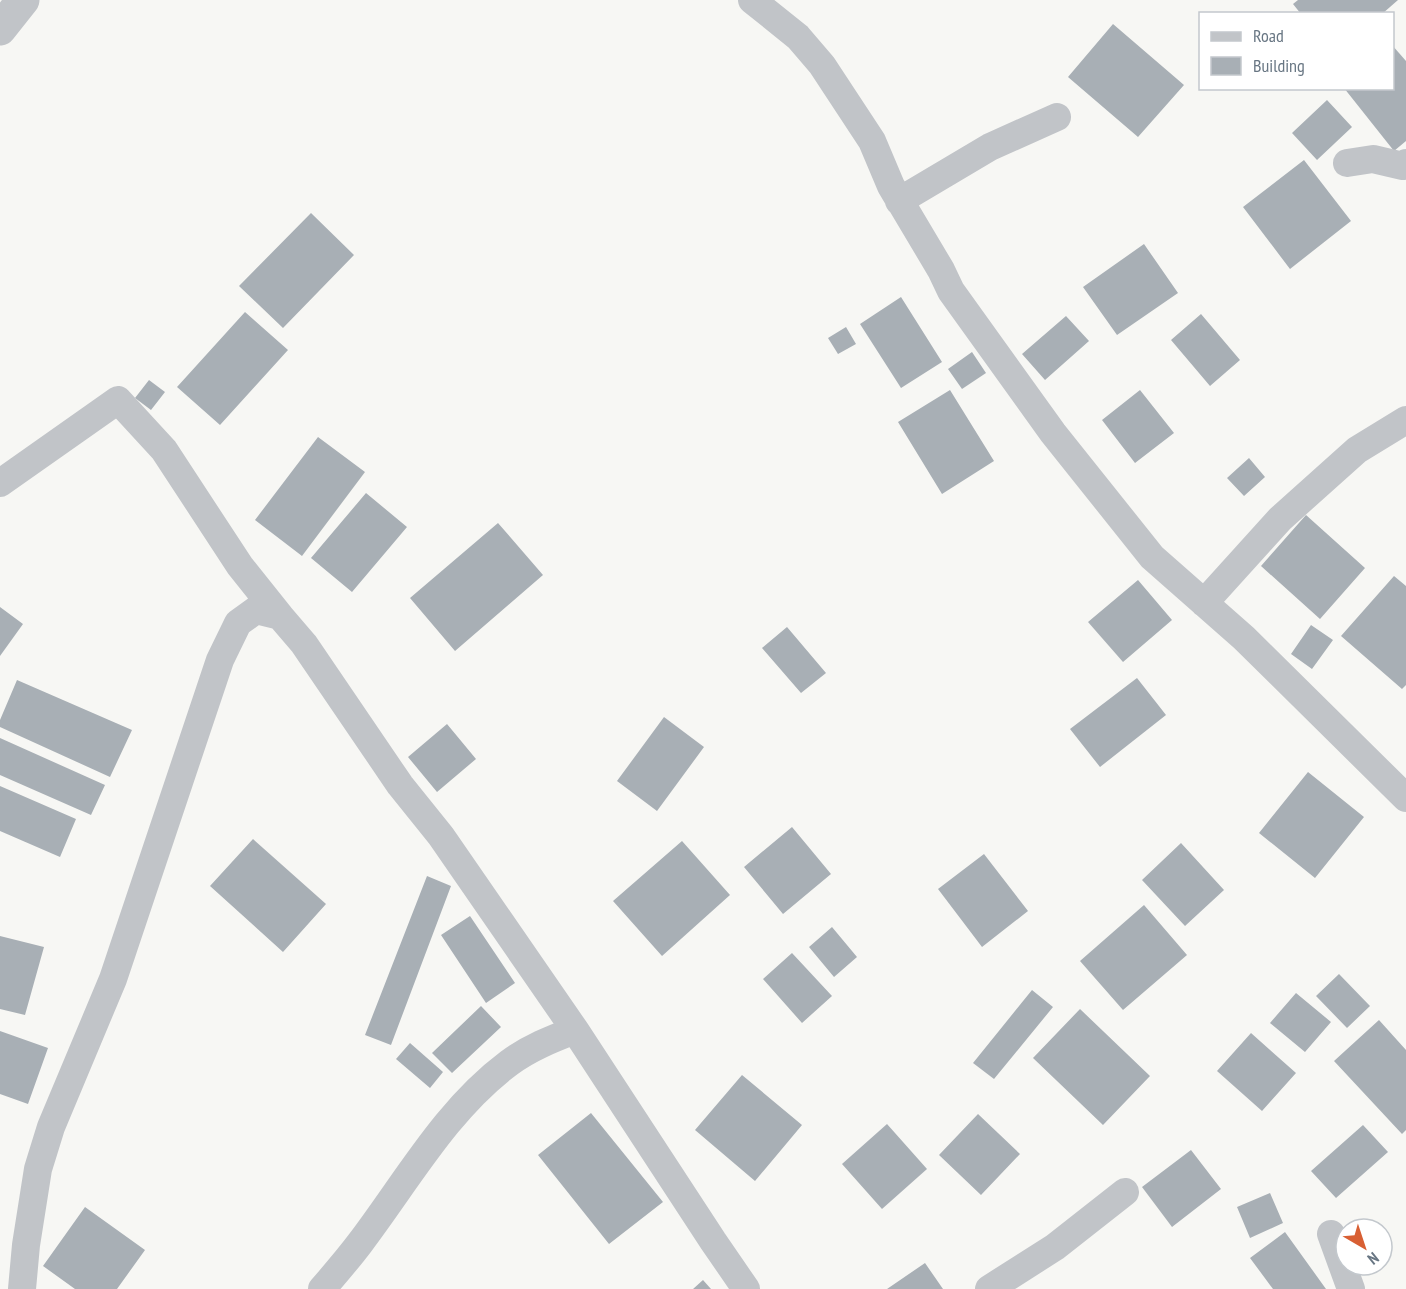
<svg xmlns="http://www.w3.org/2000/svg" width="1406" height="1289" font-family="'PT Sans Narrow',sans-serif">
  <rect width="100%" height="100%" fill="#f7f7f4"/>
  <!-- building -->
  <path fill="#a8afb5" d="M1298 0H1398L1382 14H1301L1293 4Z
    M1113 24 1184 85 1138 137 1068 77Z
    M1392 45 1406 61V141L1394 151 1344 88H1392Z
    M1327 100 1352 127 1317 160 1292 133Z
    M1304 160 1351 221 1290 269 1243 207Z
    M311 213 354 255 283 328 239 286Z
    M1144 244 1178 293 1117 335 1083 287Z
    M901 297 942 362 901 388 860 324Z
    M245 312 288 350 220 425 177 387Z
    M1201 314 1240 360 1210 386 1171 340Z
    M1066 316 1089 341 1045 380 1022 354Z
    M846 327 856 344 838 354 828 338Z
    M972 352 986 373 962 389 948 369Z
    M149 380 165 392 151 410 135 398Z
    M950 390 994 461 942 494 898 422Z
    M1140 390 1174 433 1135 463 1102 420Z
    M318 437 365 472 302 556 255 520Z
    M1249 458 1265 477 1244 496 1227 478Z
    M366 493 407 527 352 592 311 558Z
    M1306 515 1365 568 1320 619 1261 566Z
    M498 523 543 575 455 651 410 598Z
    M1394 576 1406 586V685L1402 689 1341 636Z
    M1138 580 1172 620 1123 662 1088 622Z
    M0 607 23 624 0 656Z
    M1311 625 1333 640 1312 669 1291 654Z
    M787 627 826 673 801 693 762 648Z
    M1137 678 1166 715 1100 767 1070 729Z
    M17 680 132 730 110 777 0 727V720Z
    M664 717 704 747 657 811 617 781Z
    M447 724 476 759 437 792 408 757Z
    M0 738 105 785 91 815 0 775Z
    M1308 772 1364 817 1315 878 1259 833Z
    M0 786 76 819 60 857 0 831Z
    M792 827 831 874 783 914 744 867Z
    M253 839 326 904 283 952 210 886Z
    M682 841 730 895 662 956 613 901Z
    M1181 843 1224 890 1185 926 1142 880Z
    M984 854 1028 911 982 947 938 889Z
    M427 876 451 886 391 1045 365 1035Z
    M1144 905 1187 955 1123 1010 1080 961Z
    M470 916 515 983 486 1003 441 935Z
    M832 927 857 957 834 977 809 947Z
    M0 936 44 947 25 1015 0 1009Z
    M792 953 832 996 802 1023 763 979Z
    M1339 974 1370 1006 1347 1028 1316 996Z
    M1032 990 1053 1007 994 1079 973 1063Z
    M1296 993 1331 1022 1305 1052 1270 1023Z
    M481 1006 501 1027 452 1073 432 1053Z
    M1080 1009 1150 1076 1103 1125 1033 1058Z
    M1379 1020 1406 1050V1130L1402 1134 1334 1061Z
    M0 1031 48 1048 28 1104 0 1094Z
    M1251 1033 1296 1073 1262 1111 1217 1071Z
    M410 1043 443 1072 430 1088 396 1059Z
    M742 1075 802 1125 755 1181 695 1130Z
    M591 1113 663 1202 609 1244 538 1155Z
    M978 1114 1020 1154 981 1195 939 1155Z
    M887 1124 927 1169 882 1209 842 1164Z
    M1363 1125 1388 1152 1336 1198 1311 1171Z
    M1191 1150 1221 1189 1172 1227 1142 1187Z
    M1270 1193 1283 1223 1250 1238 1237 1207Z
    M85 1207 145 1250 117 1289H75L43 1266Z
    M1285 1232 1326 1289H1273L1250 1258Z
    M925 1263 943 1289H887Z
    M703 1280 711 1289H693Z"/>
  <g fill="none" stroke-linecap="round" stroke-linejoin="round">
    <!-- minor -->
    <path stroke="#c1c4c8" stroke-width="28" d="M752 0 798 37 822 65 872 141 891 186 941 270 951 291 1053 433 1152 557 1244 638 1406 798
      M1347 163 1373 159 1403 166 1406 163
      M899 201 990 147 1057 117
      M0 483 118 400 164 450 240 566 280 616
      M1204 603 1280 519 1357 450 1406 420
      M1331 1234 1351 1289
      M22 1289 26 1245 38 1169 51 1127 113 979 220 660 238 623 256 610 280 616 304 644 400 785 441 836 575 1030 713 1241 746 1289
      M322 1289C335 1274 348 1259 360 1243 407 1181 446 1110 509 1063 529 1048 552 1039 575 1030
      M989 1289 1055 1247 1125 1192"/>
    <!-- tertiary -->
    <path stroke="#c1c4c8" stroke-width="33" d="M0 29 23 0"/>
  </g>
  <!-- legend -->
  <rect x="1199" y="12" width="195" height="78" fill="#ffffff" stroke="#c3c8cd" stroke-width="1.5"/>
  <rect x="1211" y="32" width="30" height="9" fill="#c1c4c8" stroke="#c3c8cd" stroke-width="1.5"/>
  <text x="1253" y="42" font-size="18" fill="#687683">Road</text>
  <rect x="1211" y="57" width="30" height="18" fill="#a8afb5" stroke="#c3c8cd" stroke-width="1.5"/>
  <text x="1253" y="72" font-size="18" fill="#687683">Building</text>
  <!-- north arrow -->
  <g transform="translate(1364 1247) rotate(141)"><circle r="28" fill="#ffffff" stroke="#c3c8cd" stroke-width="1.5"/>
  <path d="M0-4.5L10 22L0 15L-10 22Z" fill="#d85f33"/>
  <text y="-9" font-size="16" font-weight="bold" text-anchor="middle" fill="#687683">N</text>
  </g>
</svg>
